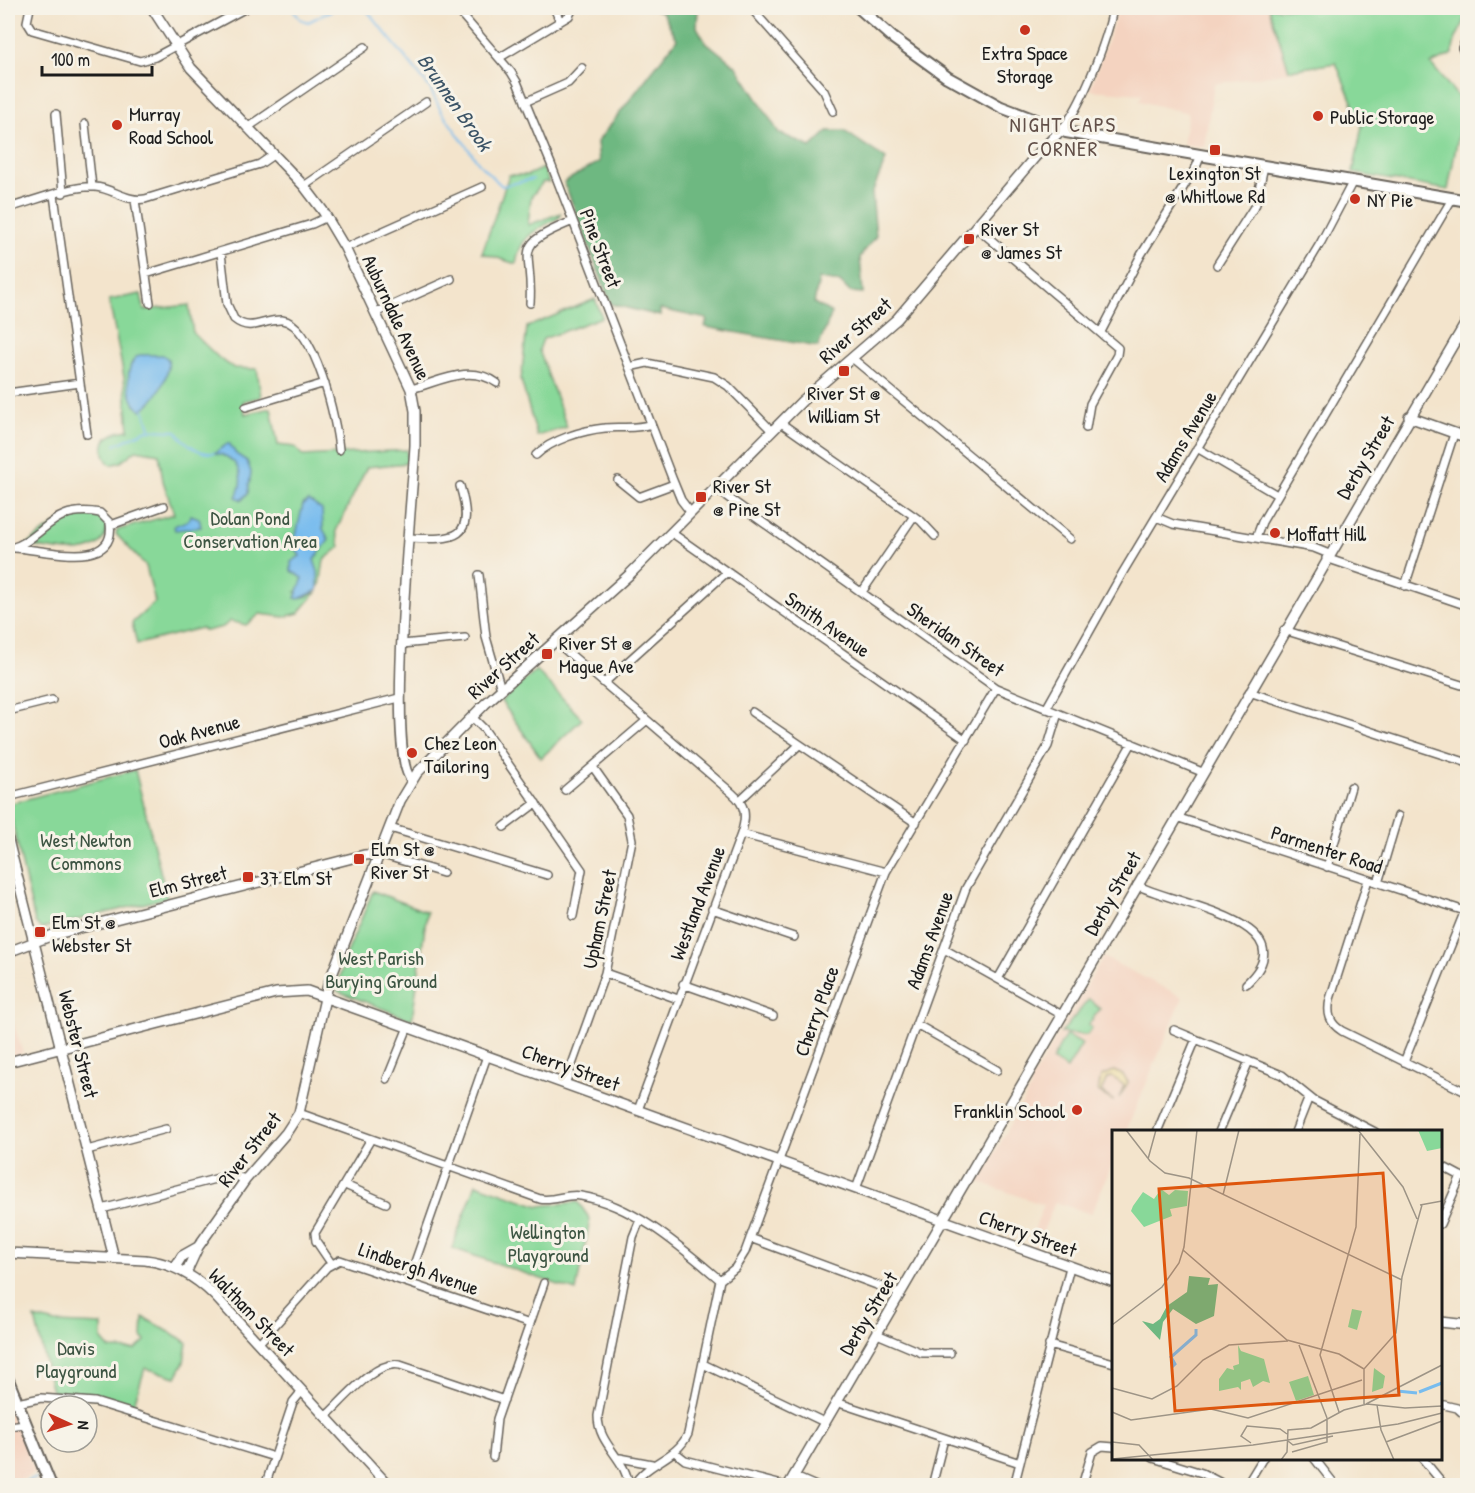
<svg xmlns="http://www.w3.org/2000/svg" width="1475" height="1493" font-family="'Patrick Hand',sans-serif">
  <rect width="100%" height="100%" fill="#f7f3e8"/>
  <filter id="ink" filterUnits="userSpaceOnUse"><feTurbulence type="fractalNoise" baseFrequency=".0167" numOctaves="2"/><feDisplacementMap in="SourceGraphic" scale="12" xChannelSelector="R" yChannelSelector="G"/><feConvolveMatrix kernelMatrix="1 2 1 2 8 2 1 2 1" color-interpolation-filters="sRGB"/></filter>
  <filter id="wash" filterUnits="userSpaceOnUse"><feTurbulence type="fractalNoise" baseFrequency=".008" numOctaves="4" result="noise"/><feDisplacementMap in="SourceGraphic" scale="24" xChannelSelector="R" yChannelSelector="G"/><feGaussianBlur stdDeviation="1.35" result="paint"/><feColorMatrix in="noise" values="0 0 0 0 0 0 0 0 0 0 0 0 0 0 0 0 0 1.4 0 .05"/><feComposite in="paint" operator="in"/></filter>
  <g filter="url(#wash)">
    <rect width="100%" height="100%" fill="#f3e4cc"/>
    <!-- built -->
    <path fill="#f4d3c0" d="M1119 8H1269L1289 72 1214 84 1204 147 1183 144 1188 113 1139 101 1142 94 1090 90Z
      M1103 957 1183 997 1126 1131 1114 1132 1113 1162 1091 1214 1055 1202 1037 1246 1029 1243 1044 1205 974 1180 983 1174 1031 1088V1081Z
      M8 1006 23 1053 8 1057Z
      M8 1404 35 1472 13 1485H8Z"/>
    <!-- green -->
    <path fill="#88d899" stroke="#527a5a" stroke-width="1.5" d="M1269 8H1467C1468 25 1452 35 1453 54L1431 64 1464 104 1448 190 1353 173 1362 126 1336 63 1289 70Z
      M543 168 549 182H543L531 197 528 225 561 213 560 217C537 230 520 234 516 264L482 253 509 175H528Z
      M141 294 144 310 189 305 193 333 220 359 234 368 257 369 261 397 243 401 245 414 271 408 278 445 295 447 303 456 407 450V463L367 467 336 531 340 547 324 560 320 586 296 592 305 597 316 593 299 613 284 617 260 614 246 625 230 621 223 627 206 631 201 628 137 644 132 623 155 602 146 566 116 534 117 530 174 514 163 481 159 454 136 450 121 462 111 465C103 459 101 446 107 438L117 432 129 430 124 377 109 300Z
      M595 299 602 317 543 339 539 350 567 427 537 436 521 380 527 327Z
      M84 515 97 516 107 525C106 564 49 549 26 545 45 531 60 517 84 515Z
      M536 670 582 719 541 758 501 701Z
      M135 770 167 898 41 929 35 922 8 804Z
      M373 891 427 912 412 1020 337 991 344 960Z
      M1089 999 1100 1009 1088 1025 1092 1028 1087 1035 1061 1033Z
      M1066 1035 1082 1044 1067 1069 1052 1060Z
      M476 1184 539 1206 578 1202 590 1219 576 1291 452 1248Z
      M143 1317 187 1342 184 1362 176 1377 145 1368 133 1407 84 1394 52 1392 35 1318 56 1323 102 1325V1340L110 1349 135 1350 145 1341 142 1337Z"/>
    <!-- forest -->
    <path fill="#6eb881" stroke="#456a4e" stroke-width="1.5" d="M652 8H698L697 27 705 41 737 67 779 133 811 147 828 131H844L886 159 872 193 876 236 860 257 863 293 850 292 840 282 819 279 814 303 832 313 818 347 705 327 707 319 660 309V316L611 304 564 182 599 162 597 142 677 39 662 12Z"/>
    <!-- sand -->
    <path fill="#eeda9e" stroke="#857b5d" stroke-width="1.5" d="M1114 1071 1123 1075 1128 1082 1119 1098 1124 1085 1112 1077 1107 1078 1101 1092 1114 1101 1098 1092 1101 1076Z"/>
    <!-- water -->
    <path fill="#78bcee" stroke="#4a6c85" stroke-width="1.5" d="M140 355H163L168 359C171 374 155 403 141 410 127 403 122 362 140 355Z
      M229 443 236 454 247 461 251 472 248 493 242 500 236 497C247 475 237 456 214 453Z
      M309 501 322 510 323 529 329 540 314 560 318 572V590L299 599 295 598 303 578 291 571V562L300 556 291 541 296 535 303 504Z
      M191 515 199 518 201 527 175 530 174 526 187 521Z"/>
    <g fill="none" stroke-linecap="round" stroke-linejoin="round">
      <!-- stream -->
      <path stroke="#78bcee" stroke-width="2" d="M292 8 300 19 308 22 337 8
        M365 8 430 88 441 111 481 166 502 186 533 179
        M144 409 150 428
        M115 445 147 430 176 431C184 442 199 455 214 453
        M18 1486 36 1478"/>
    </g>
  </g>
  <g filter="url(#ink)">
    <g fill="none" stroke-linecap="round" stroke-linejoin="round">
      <defs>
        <path id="street" d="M30 8 27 22 32 30 140 61 155 57 246 8
          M456 8 511 72 517 82 551 164 672 478 681 500 691 513
          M554 8 560 21
          M751 8 824 91 833 111
          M1468 35 1462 48 1468 61
          M499 58 569 16 573 8
          M525 102 568 83 582 68
          M56 114 63 193
          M85 124 92 187
          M247 128 365 47
          M1061 130C1081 109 1108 38 1113 8
          M304 186 426 102
          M54 195 87 434
          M135 200 150 303
          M8 208C32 202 70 185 95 187 112 188 126 202 145 199L260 164 273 155
          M976 227 1118 348 1117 355 1090 404 1086 428
          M345 248 482 187
          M221 253 227 304 234 319C251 333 263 319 282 320 315 324 337 422 339 450
          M1217 265 1256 204 1264 166
          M146 274 312 224 327 217
          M530 303C534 248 508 247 573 221
          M375 313 451 279
          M1101 332 1141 255 1196 167 1201 155
          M1456 338 1468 343
          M852 358 1070 539
          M629 367 647 363 714 377 728 386 772 431
          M411 389C441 381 470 364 497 383
          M8 393 80 383
          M246 407 325 383
          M781 423 921 521 935 536
          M1197 448 1277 495
          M536 455C551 440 583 430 605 428 620 426 635 430 651 424
          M618 480 639 497 674 484
          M716 489 996 688 1202 772
          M1156 517 1173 524 1314 548 1329 554
          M111 525 164 506
          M672 533 966 740
          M409 538C456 540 476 540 460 486
          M1256 538 1262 522 1452 199
          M8 549C47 539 48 504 100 513L110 523C117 574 37 547 13 548
          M1326 558 1468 606
          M479 575 486 637 501 689
          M1405 586 1454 434
          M862 592 914 516
          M1284 630 1468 687
          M555 641 732 793C746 805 747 816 741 834L638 1110
          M402 644 465 638
          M604 683 726 573
          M1249 692 1468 763
          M1046 709 1123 572 1321 242 1353 181
          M8 711 52 700
          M752 712 916 823
          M472 717 484 729 582 870 573 916
          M565 790 647 720
          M8 797 399 698
          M740 800 799 745
          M1176 817 1468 912
          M504 827 536 803
          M390 828 547 875
          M741 834 886 872
          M380 854 443 873
          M1327 867 1351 787
          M1368 880 1330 999C1327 1013 1329 1023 1342 1031L1468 1093
          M1378 883 1398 816
          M1137 885C1170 904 1313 921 1246 984
          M712 909 794 937
          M944 949 1062 1015
          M605 973 678 999
          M998 979 1132 743
          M683 984 773 1016
          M916 1024 997 1070
          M1174 1030 1282 1075 1313 1100 1375 1132
          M1404 1062 1468 903
          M387 1079 408 1027
          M565 1084 605 973 632 840 627 815 593 767
          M299 1113 540 1199C554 1202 567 1193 581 1196 634 1205 681 1247 720 1280
          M1157 1132 1196 1039
          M1219 1132 1249 1061
          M1295 1132 1309 1097
          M87 1150 166 1129
          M1440 1165 1468 1180
          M345 1185 386 1203
          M856 1189 966 888 1048 746 1058 713
          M102 1209 230 1175 246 1179
          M1440 1224 1461 1176
          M750 1238 901 1294
          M331 1263 316 1241 315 1233 371 1139
          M720 1280 735 1268 745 1252 886 872 996 688
          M408 1282 487 1056
          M877 1334 922 1353H950
          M259 1343 327 1267 340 1260 530 1324
          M1049 1345 1114 1363
          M703 1364 824 1422
          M836 1402 1020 1463
          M17 1403 41 1398 95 1402 274 1457
          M1440 1404 1457 1408 1468 1418
          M325 1417C343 1401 376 1359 400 1365L504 1400
          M8 1426 26 1424
          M676 1453 685 1460 786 1486
          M493 1457 497 1419 544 1283
          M620 1458 652 1464
          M1153 1458 1202 1473 1227 1486
          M1314 1458 1336 1486
          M1422 1458 1445 1486
          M793 1476 816 1486
          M265 1486 293 1402 302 1391
          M629 1486C626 1458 598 1445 598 1416L633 1237 640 1220
          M633 1486C647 1461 676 1460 688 1434L720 1280
          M932 1486 944 1439
          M1014 1486 1070 1267
          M1082 1486 1092 1452 1102 1446 1114 1447
          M1246 1486 1263 1458
          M1464 1486 1468 1482"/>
        <path id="secondary" d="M152 8 191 68 304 186 323 211 345 248 411 389 415 411V445C413 491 385 760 412 780
          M1409 417 1468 438
          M8 840 114 1258
          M8 952 53 935 364 855 380 854
          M8 1062 276 993 307 991 1114 1282
          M8 1253 145 1260C173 1263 195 1276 215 1296L389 1486
          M175 1267 182 1256 198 1247
          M186 1273 198 1247 246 1179 286 1133 299 1113 328 985 400 801 417 773 485 704 629 575 802 401 897 319 1035 157 1061 130
          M1440 1322 1468 1325
          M788 1486 1468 319"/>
        <path id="primary" d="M859 8 893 38 947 77 1001 107 1066 132 1468 201
          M8 1380 51 1486"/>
      </defs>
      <!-- street casing -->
      <use href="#street" stroke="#67625a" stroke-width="10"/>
      <!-- secondary casing -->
      <use href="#secondary" stroke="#67625a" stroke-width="12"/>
      <!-- primary casing -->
      <use href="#primary" stroke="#67625a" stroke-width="14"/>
      <!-- street -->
      <use href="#street" stroke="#fff" stroke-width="7"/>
      <!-- secondary -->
      <use href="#secondary" stroke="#fff" stroke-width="9"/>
      <!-- primary -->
      <use href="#primary" stroke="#fff" stroke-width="10"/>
    </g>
  </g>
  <!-- markers -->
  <g fill="#c8321e" stroke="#f7f3e8" stroke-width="2">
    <circle cx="1025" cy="30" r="6"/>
    <circle cx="1318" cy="116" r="6"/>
    <circle cx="117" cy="125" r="6"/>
    <rect x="1209" y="144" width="12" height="12" rx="3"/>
    <circle cx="1355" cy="199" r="6"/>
    <rect x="963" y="233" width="12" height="12" rx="3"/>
    <rect x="838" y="365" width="12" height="12" rx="3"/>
    <rect x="695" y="491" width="12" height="12" rx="3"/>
    <circle cx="1275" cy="533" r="6"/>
    <rect x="541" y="648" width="12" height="12" rx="3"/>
    <circle cx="412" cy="753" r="6"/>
    <rect x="353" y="853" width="12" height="12" rx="3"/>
    <rect x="242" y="871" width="12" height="12" rx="3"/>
    <rect x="34" y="926" width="12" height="12" rx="3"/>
    <circle cx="1077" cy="1110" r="6"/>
  </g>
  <g text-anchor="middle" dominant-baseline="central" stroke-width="6" stroke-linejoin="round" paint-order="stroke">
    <!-- poi labels -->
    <g font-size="20" fill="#1c1c1c" stroke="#f7f3e8" text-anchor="start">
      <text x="1025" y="52" text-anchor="middle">Extra Space<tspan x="1025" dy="23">Storage</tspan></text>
      <text x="129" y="113">Murray<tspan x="129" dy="23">Road School</tspan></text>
      <text x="1330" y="116">Public Storage</text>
      <text x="1215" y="172" text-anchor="middle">Lexington St<tspan x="1215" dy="23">@ Whitlowe Rd</tspan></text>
      <text x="1367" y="199">NY Pie</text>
      <text x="981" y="228">River St<tspan x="981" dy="23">@ James St</tspan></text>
      <text x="844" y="392" text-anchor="middle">River St @<tspan x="844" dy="23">William St</tspan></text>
      <text x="713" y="485">River St<tspan x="713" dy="23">@ Pine St</tspan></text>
      <text x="1287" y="533">Moffatt Hill</text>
      <text x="559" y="642">River St @<tspan x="559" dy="23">Mague Ave</tspan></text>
      <text x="424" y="742">Chez Leon<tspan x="424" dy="23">Tailoring</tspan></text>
      <text x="371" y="848">Elm St @<tspan x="371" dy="23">River St</tspan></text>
      <text x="260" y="877">37 Elm St</text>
      <text x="52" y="921">Elm St @<tspan x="52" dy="23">Webster St</tspan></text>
      <text x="1065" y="1110" text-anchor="end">Franklin School</text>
    </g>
    <!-- street labels -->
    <g font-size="20" fill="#1c1c1c" stroke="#f7f3e8">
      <text transform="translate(601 248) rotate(69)">Pine Street</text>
      <text transform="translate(397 317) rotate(65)">Auburndale Avenue</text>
      <text transform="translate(855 330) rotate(-41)">River Street</text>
      <text transform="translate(1185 436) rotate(-59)">Adams Avenue</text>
      <text transform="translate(1365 457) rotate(-59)">Derby Street</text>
      <text transform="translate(828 624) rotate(35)">Smith Avenue</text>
      <text transform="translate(956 639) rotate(35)">Sheridan Street</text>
      <text transform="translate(503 665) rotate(-42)">River Street</text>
      <text transform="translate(199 731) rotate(-15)">Oak Avenue</text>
      <text transform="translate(1327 849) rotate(18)">Parmenter Road</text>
      <text transform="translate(188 881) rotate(-14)">Elm Street</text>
      <text transform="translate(1112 893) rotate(-60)">Derby Street</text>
      <text transform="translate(697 903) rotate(-69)">Westland Avenue</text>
      <text transform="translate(599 919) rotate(-78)">Upham Street</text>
      <text transform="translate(929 940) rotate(-70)">Adams Avenue</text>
      <text transform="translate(816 1011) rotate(-70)">Cherry Place</text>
      <text transform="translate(79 1044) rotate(76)">Webster Street</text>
      <text transform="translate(571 1067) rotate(20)">Cherry Street</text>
      <text transform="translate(249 1149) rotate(-52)">River Street</text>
      <text transform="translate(1028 1233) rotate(20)">Cherry Street</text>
      <text transform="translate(419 1268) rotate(19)">Lindbergh Avenue</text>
      <text transform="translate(252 1312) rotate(46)">Waltham Street</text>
      <text transform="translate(868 1313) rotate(-59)">Derby Street</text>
    </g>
    <!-- park labels -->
    <g font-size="20" fill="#3c5442" stroke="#f7f3e8">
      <text x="250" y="517">Dolan Pond<tspan x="250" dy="23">Conservation Area</tspan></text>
      <text x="86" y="839">West Newton<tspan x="86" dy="23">Commons</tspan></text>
      <text x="381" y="957">West Parish<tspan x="381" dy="23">Burying Ground</tspan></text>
      <text x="548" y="1231">Wellington<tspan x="548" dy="23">Playground</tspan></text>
      <text x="76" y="1347">Davis<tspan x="76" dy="23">Playground</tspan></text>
    </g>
    <!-- water labels -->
    <g font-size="21" font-style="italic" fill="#3c5466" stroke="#f7f3e8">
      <text transform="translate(455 102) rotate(55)">Brunnen Brook</text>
    </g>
    <!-- neighbourhood labels -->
    <g font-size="21" letter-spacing="1.5" fill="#625049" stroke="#f7f3e8">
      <text x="1063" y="124">NIGHT CAPS<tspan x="1063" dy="24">CORNER</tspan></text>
    </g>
  </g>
  <!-- overview -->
  <g transform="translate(1112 1130)">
    <rect width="330" height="330" fill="#f3e4cc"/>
    <path d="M306 0H330V18L315 21ZM49 59 57 65 63 60 76 61 75 76 58 79 60 86 32 97 19 81 21 76 31 62 42 69ZM240 179 250 181 245 200 236 197ZM126 215 129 221 152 229 158 253 151 251 141 257 138 249 129 252V260L126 257 107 261V249L115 238 122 240 121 236 127 234ZM262 238 273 246 271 258 260 262ZM196 246 202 265 184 271 177 252Z" fill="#88d899"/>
    <path d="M77 146 98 148 96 155 106 154 102 186 84 194 61 179 51 192 48 210 30 191 41 194 48 189 55 176 75 162Z" fill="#6eb881"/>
    <path fill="none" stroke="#78bcee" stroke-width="3" d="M60 237 63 234 59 227 84 205V199M285 261 305 263M307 262 330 253"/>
    <path fill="none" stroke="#9d9486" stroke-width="1.5" d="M14 0 38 31 53 43 77 48 290 150M246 0 291 57 305 89M36 29 44 0M111 65 127 0M308 75 330 71M71 120 175 210 227 224 252 239M0 195 50 157 67 133 72 117 85 0M187 215 215 288M0 258 40 269 65 256 91 230 117 215 176 211M252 274V239L284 203 290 147 310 75M254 274 330 235M265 275 269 300 282 330M0 282 19 290 99 279 136 288 250 250M227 282 208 225 244 97 248 4M176 311 181 315 221 306M0 312 27 315 41 330M274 312 330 291M139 313 129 306 135 296 168 299 175 304M180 322 215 312V288M0 329 141 315 286 294 330 283M169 330 175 322 176 300 199 298 232 280 255 274 293 278 330 276"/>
    <path fill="#de560d" fill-opacity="0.15" stroke="#de560d" stroke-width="3" d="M271 43 287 265 63 281 47 59Z"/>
    <rect width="330" height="330" fill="none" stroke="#1c1c1c" stroke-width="3"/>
  </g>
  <!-- margin -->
  <rect width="1475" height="1493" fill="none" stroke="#f7f3e8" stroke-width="30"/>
  <!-- north arrow -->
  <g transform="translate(69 1424) rotate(94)"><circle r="28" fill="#f7f3e8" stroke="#9f9d96" stroke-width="1.5"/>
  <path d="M0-4.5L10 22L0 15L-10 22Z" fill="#c8321e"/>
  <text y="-9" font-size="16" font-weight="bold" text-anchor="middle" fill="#1c1c1c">N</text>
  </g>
  <!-- scale -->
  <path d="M42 66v9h110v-9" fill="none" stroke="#1c1c1c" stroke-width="3"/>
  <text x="51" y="66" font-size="18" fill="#1c1c1c" stroke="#f7f3e8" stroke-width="4.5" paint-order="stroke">100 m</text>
</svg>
